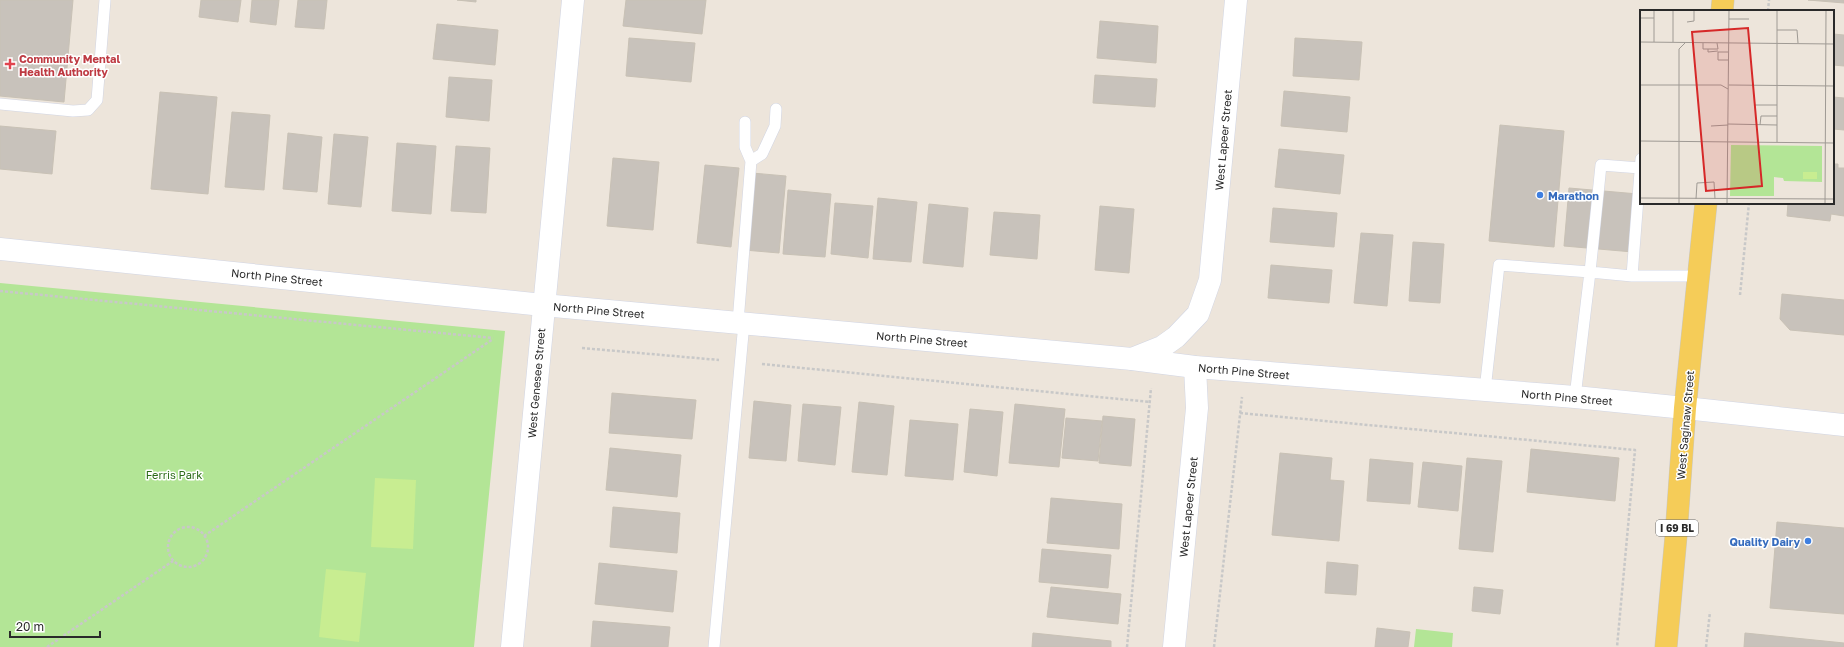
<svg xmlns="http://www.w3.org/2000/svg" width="1844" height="647" font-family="'Golos Text',sans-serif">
  <rect width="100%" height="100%" fill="#ede5db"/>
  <!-- green -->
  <path fill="#b3e596" d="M0 283 505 331 474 647H0Z
    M1416 629 1453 633 1452 647H1414Z"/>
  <!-- pitch -->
  <path fill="#c8ed91" d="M375 478 416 480 413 549 371 547Z
    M326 569 366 573 359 642 319 637Z"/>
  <!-- building -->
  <path fill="#c8c2bb" stroke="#c8c1b5" d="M0 0H73L64 102 0 96Z
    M201 0H241L238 22 199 17Z
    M252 0H279L276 25 250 22Z
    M298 0H327L324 29 295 27Z
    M457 0H476V2Z
    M626 0H706L702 34 623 26Z
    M1808 0H1844V3Z
    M1100 21 1158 26 1156 63 1097 58Z
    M437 24 498 30 495 65 433 59Z
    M1833 34 1844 35V66L1833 65Z
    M629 38 695 43 691 82 626 76Z
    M1295 38 1362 42 1359 80 1293 76Z
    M1095 75 1157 79 1155 107 1093 103Z
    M449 77 492 80 489 121 446 117Z
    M1284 91 1350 97 1347 132 1281 126Z
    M160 92 217 97 208 194 151 189Z
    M1833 97 1844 98V130L1833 129Z
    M232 112 270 115 264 190 225 187Z
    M1500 125 1564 131 1554 247 1489 241Z
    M0 126 56 131 52 174 0 169Z
    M288 133 322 137 317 192 283 189Z
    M334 134 368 137 361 207 328 204Z
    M397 143 436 146 431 214 392 211Z
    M456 146 490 148 486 213 451 211Z
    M1279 149 1344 155 1340 194 1275 187Z
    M613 158 659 162 653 230 607 226Z
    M1833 164H1838V168H1844V216L1831 214 1830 221 1787 216 1788 203H1833Z
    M705 165 739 168 731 247 697 243Z
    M752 173 786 176 779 253 744 250Z
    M1569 188 1638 194 1633 252 1564 246Z
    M788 190 831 194 825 257 783 254Z
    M878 198 917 202 911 262 873 259Z
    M835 203 873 206 868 258 831 254Z
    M929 204 968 208 963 267 923 263Z
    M1100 206 1134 209 1129 273 1095 270Z
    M1273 208 1337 213 1334 247 1270 242Z
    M994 212 1040 215 1037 259 990 255Z
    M1361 233 1393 235 1387 306 1354 303Z
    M1413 242 1444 244 1440 303 1409 301Z
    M1271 265 1332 270 1329 303 1268 298Z
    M1782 294 1844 300V335L1790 330 1780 319Z
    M612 393 696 400 692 439 609 433Z
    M754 401 791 405 786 461 749 458Z
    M859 402 894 406 887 475 852 472Z
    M803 404 841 407 835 465 798 461Z
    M1015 404 1065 409 1059 467 1009 463Z
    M970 409 1003 412 997 476 964 472Z
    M1103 416 1135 419 1131 466 1099 463Z
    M1066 418 1102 421 1098 461 1062 458Z
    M910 420 958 424 953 480 905 476Z
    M610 448 681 455 677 497 606 490Z
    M1531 449 1619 458 1615 501 1527 492Z
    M1280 453 1332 458 1330 480 1344 481 1339 541 1272 535Z
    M1467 458 1502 461 1493 552 1459 549Z
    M1370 459 1413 463 1410 504 1367 501Z
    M1423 462 1462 466 1458 511 1418 507Z
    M1051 498 1122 504 1119 549 1047 543Z
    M613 507 680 513 677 553 610 547Z
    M1777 522 1844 528V614L1770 608Z
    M1042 549 1111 555 1108 588 1039 582Z
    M1327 562 1358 565 1356 595 1325 593Z
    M599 563 677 571 673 612 595 604Z
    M1051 587 1121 594 1118 624 1047 617Z
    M1474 587 1503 590 1500 614 1472 611Z
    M593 621 670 627 668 647H591Z
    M1377 628 1410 632 1408 647H1375Z
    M1033 633 1111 641V647H1032Z
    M1745 633 1844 643V647H1744Z"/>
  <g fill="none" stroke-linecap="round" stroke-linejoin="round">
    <defs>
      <path id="service" d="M0 104 73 111 88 110 97 100 105 0
        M1641 159 1632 276H1699
        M751 161 762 154 775 126 776 109
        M1632 276 1590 272 1601 165 1640 168
        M738 322 751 161 745 147V122
        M1485 390 1499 265 1590 272 1575 397
        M714 647 744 323"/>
      <path id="minor" d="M1132 359 1162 347 1176 337 1198 314 1210 280 1236 0
        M1685 408 1844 425
        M512 647 573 0
        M1174 647 1197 408 1195 367"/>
      <path id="tertiary" d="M0 249 543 305 1132 359 1195 367 1575 397 1685 408"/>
      <path id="primary" d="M1722 11 1723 0
        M1666 647 1676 536 1685 408 1706 203"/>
    </defs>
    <!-- service casing -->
    <use href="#service" stroke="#d1d5e3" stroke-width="12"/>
    <!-- minor casing -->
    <use href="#minor" stroke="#d1d5e3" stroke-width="23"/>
    <!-- tertiary casing -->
    <use href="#tertiary" stroke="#d1d5e3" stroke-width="23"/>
    <!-- primary casing -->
    <use href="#primary" stroke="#c8c8c8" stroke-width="23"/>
    <!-- path -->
    <path stroke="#c8c8c8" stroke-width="2.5" stroke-dasharray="3 2" stroke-linecap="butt" d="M1768 11 1769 0
      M0 291 493 338
      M1740 295 1749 203
      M582 348 719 360
      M762 364 1150 402
      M1240 413 1635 450 1617 647
      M168 547a20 20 0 1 1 40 0a20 20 0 1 1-40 0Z
      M204 536 493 339
      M47 647 173 561
      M1127 647 1151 388
      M1214 647 1242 397
      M1706 647 1710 612"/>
    <!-- service -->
    <use href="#service" stroke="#fff" stroke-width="11"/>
    <!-- minor -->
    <use href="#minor" stroke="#fff" stroke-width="22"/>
    <!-- tertiary -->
    <use href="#tertiary" stroke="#fff" stroke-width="22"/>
    <!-- primary -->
    <use href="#primary" stroke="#f5cc58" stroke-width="22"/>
  </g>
  <!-- markers -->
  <path fill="#e0444e" stroke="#fff" stroke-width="1.5" d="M8 58h4v4h4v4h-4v4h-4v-4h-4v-4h4z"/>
  <g fill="#3f7fe0" stroke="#fff" stroke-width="1.5">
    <circle cx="1540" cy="195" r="4"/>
    <circle cx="1808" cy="541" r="4"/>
  </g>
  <g text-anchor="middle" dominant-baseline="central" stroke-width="3" stroke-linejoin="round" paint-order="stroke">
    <!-- shield labels -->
    <rect fill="#fff" stroke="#6a6a6a" stroke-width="1" x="1656" y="520" width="42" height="16" rx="3"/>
    <g font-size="10" font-weight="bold" fill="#2a2a2a">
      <text x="1677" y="528">I 69 BL</text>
    </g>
    <!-- health labels -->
    <g font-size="11" font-weight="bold" fill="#be3a42" stroke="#fff" text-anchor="start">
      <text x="19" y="58">Community Mental<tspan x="19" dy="13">Health Authority</tspan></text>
    </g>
    <!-- street labels -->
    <g font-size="11" fill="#2a2a2a" stroke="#fff">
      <text transform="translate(1223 140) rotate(-85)">West Lapeer Street</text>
      <text transform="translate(277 277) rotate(6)">North Pine Street</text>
      <text transform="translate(599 310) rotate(5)">North Pine Street</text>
      <text transform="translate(922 339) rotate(5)">North Pine Street</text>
      <text transform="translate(1244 371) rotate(5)">North Pine Street</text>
      <text transform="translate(536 383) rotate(-85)">West Genesee Street</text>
      <text transform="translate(1567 397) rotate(5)">North Pine Street</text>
      <text transform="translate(1685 425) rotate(-85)">West Saginaw Street</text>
      <text transform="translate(1188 507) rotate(-84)">West Lapeer Street</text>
    </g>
    <!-- shop labels -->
    <g font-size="11" font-weight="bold" fill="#366cbe" stroke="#fff" text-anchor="start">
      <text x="1548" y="195">Marathon</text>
      <text x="1800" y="541" text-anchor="end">Quality Dairy</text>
    </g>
    <!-- park labels -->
    <g font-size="11" fill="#2b6a17" stroke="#fff">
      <text x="174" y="474">Ferris Park</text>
    </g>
  </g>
  <!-- overview -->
  <g transform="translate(1640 10)">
    <rect width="194" height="194" fill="#ede5db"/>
    <path d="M91 135 182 136V172L144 171 143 168 134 167V186H90Z" fill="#b3e596"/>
    <path d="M163 162H177V169H163Z" fill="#c8ed91"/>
    <path fill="none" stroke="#9f9a94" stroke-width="1" d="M14 0V32M0 8H14M89 9H109M47 12 54 11V0M137 20H157L158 33M0 32 194 34M33 32V0M63 33V39H78L77 33M68 39V42L78 41M88 50H78V42H88M0 75H81L88 79M89 75 194 76M115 95H137M88 114 137 115M120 115 121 106H137M71 116 88 115M0 131 194 133M137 132V0M0 188 194 189M56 189 57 173 74 172 75 189M39 194V39L45 33M87 194 89 0M185 194 186 0"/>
    <path fill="#d62828" fill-opacity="0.15" stroke="#d62828" stroke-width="2" d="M108 18 122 176 66 181 52 22Z"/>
    <rect width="194" height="194" fill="none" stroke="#2a2a2a" stroke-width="2"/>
  </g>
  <!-- scale -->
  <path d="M10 631v6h90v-6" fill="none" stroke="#2a2a2a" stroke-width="2"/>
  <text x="16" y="631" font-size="12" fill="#2a2a2a" stroke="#ffffff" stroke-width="3" paint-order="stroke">20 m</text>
</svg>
